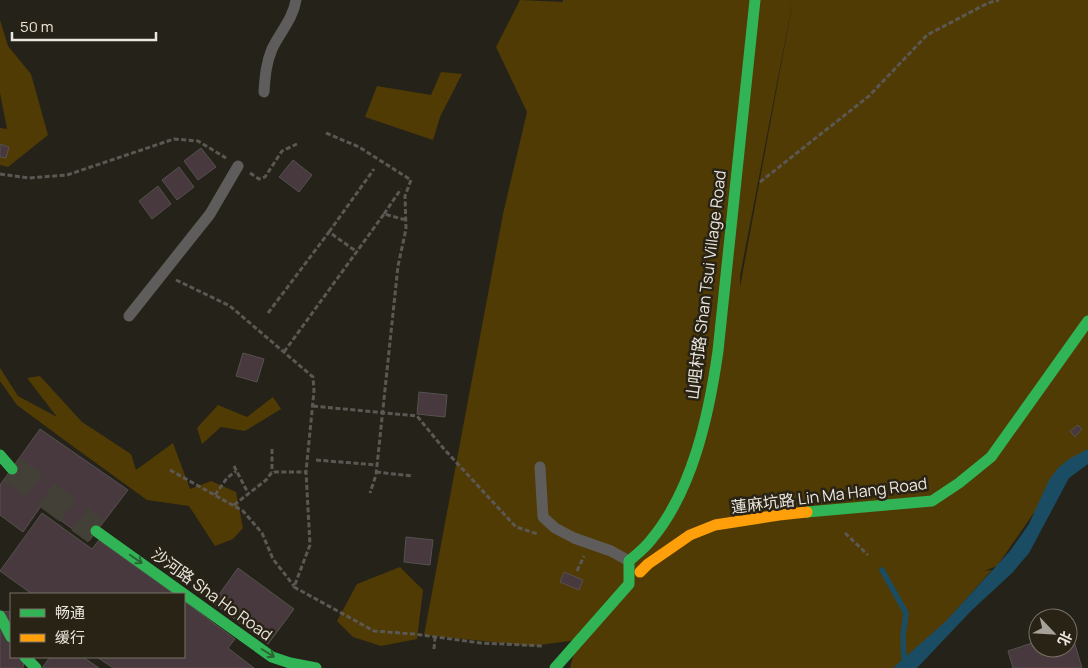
<svg xmlns="http://www.w3.org/2000/svg" width="1088" height="668" font-family="Manrope,'Noto Sans SC',sans-serif">
  <rect width="100%" height="100%" fill="#25221a"/>
  <!-- green -->
  <path fill="#513b04" fill-rule="evenodd" d="M520 0 563 2V0H1088V461L1056 481 997 566 984 571 992 570 905 668H570L577 640 532 646 424 635 503 214 527 112 496 47ZM792 5V6L740 287V276Z
    M0 20 8 46 31 74 48 135 8 167 0 165V128L7 129 0 93Z
    M441 72 462 74 440 117 433 140 365 117 377 86 431 95Z
    M0 368 18 396 57 417 27 378 40 376 82 422 131 454 136 470 173 443 190 489 211 481 236 492 243 528 233 539 215 546 189 506 147 500 67 442 17 405 0 381Z
    M273 397 281 409 245 431 221 427 202 444 197 428 218 405 247 417Z
    M400 567 423 590 417 639 381 646 353 637 337 621 357 584Z"/>
  <!-- water -->
  <path fill="#1a4d64" d="M1088 449V464L1069 478 1029 553 1012 573 971 611 917 668H893L946 621 1010 551 1029 524 1049 480 1058 468 1069 459Z"/>
  <g fill="none" stroke-linecap="round" stroke-linejoin="round">
    <!-- stream -->
    <path stroke="#1a4d64" stroke-width="5.5" d="M882 570 906 613 903 636 904 658 908 663"/>
  </g>
  <!-- building -->
  <path fill="#48393e" stroke="#55514f" d="M0 144 9 147 6 158 0 157Z
    M201 148 216 167 198 180 184 161Z
    M293 160 312 175 299 192 279 177Z
    M179 167 194 187 177 200 162 180Z
    M158 186 171 204 152 219 139 201Z
    M243 353 264 359 257 382 236 376Z
    M419 392 447 395 445 417 417 414Z
    M1078 425 1082 429 1075 437 1070 431Z
    M40 429 128 490 89 541 41 506 23 532 0 515V485Z
    M42 513 92 549 99 540 174 594H32L0 571Z
    M406 537 433 540 430 565 404 562Z
    M238 568 294 609 268 644 213 603Z
    M564 572 583 580 579 590 560 582Z
    M184 601 235 639 228 648 254 668H113L97 657H184Z
    M0 611 11 612V657H25L23 668H0Z
    M1071 631 1082 668H1013L1008 651 1038 641V648H1068V632Z
    M50 657H83L99 668H42Z"/>
  <g fill="none" stroke-linecap="round" stroke-linejoin="round">
    <!-- secondary-tunnel -->
    <path stroke="#434038" stroke-width="28" stroke-dasharray="28 14" stroke-linecap="butt" d="M12 469 96 531"/>
    <!-- path -->
    <path stroke="#5b5854" stroke-width="3" stroke-dasharray="5 2.5" stroke-linecap="butt" d="M326 133 359 147 411 180 405 196 406 229 398 266 376 475 370 493
      M250 173 259 179 265 177 282 151 297 144
      M0 174 29 178 67 175 174 139 198 141 226 158
      M760 182 869 96 927 35 988 3 999 0
      M384 214 401 189
      M329 232 374 169
      M176 280 230 306 313 377 314 391 306 472 310 545 294 587 374 631 414 634 481 643 544 646
      M268 313 329 232 357 252
      M284 352 384 214 406 220
      M313 406 417 416 444 449 516 527 538 534
      M272 449V472
      M316 460 377 465
      M234 466 249 495
      M170 470 243 511 262 533 273 559 294 586
      M376 472 412 476
      M215 495 227 478 236 471
      M234 505 266 480 272 472H306
      M845 533 868 555
      M577 571 584 556
      M434 649 435 637"/>
    <!-- lane -->
    <path stroke="#5f5d5b" stroke-width="11" d="M264 92C265 77 266 63 272 49 280 32 293 19 296 0
      M129 316 210 214 238 166
      M540 467 543 517 555 528 574 538 611 551 629 561"/>
    <!-- fast -->
    <path stroke="#30b455" stroke-width="11" d="M0 455 12 469
      M807 512 932 501 959 483 991 457 1088 321
      M96 531 272 657 290 663 316 668
      M0 616 11 637
      M25 657 36 668
      M555 668 629 584V561C637 554 645 548 651 540 693 490 709 414 718 351L755 0"/>
    <!-- slow -->
    <path stroke="#ff9f0a" stroke-width="11" d="M640 572 648 564 690 535 715 525 779 515 807 512"/>
  </g>
  <!-- one-way arrows -->
  <defs><path id="oneway-shaft" d="M-6 0H5M1.5-3L5.5 0L1.5 3" fill="none" stroke-width="1.6" stroke-linecap="round" stroke-linejoin="round" transform="scale(1.25)"/></defs>
  <g stroke="#2c6432">
    <use href="#oneway-shaft" transform="translate(136 559) rotate(35)"/>
    <use href="#oneway-shaft" transform="translate(268 653) rotate(32)"/>
  </g>
  <g text-anchor="middle" dominant-baseline="central" stroke-width="5" stroke-linejoin="round" paint-order="stroke">
    <!-- street labels -->
    <g font-size="16" fill="#ebe7df" stroke="#292316">
      <text transform="translate(706 285) rotate(-83)">山咀村路 Shan Tsui Village Road</text>
      <text transform="translate(829 495) rotate(-7)">蓮麻坑路 Lin Ma Hang Road</text>
      <text transform="translate(212 594) rotate(36)">沙河路 Sha Ho Road</text>
    </g>
  </g>
  <!-- legend -->
  <rect x="10" y="593" width="175" height="65" fill="#292316" stroke="#777166"/>
  <rect x="20" y="609" width="25" height="8" fill="#30b455" stroke="#777166"/>
  <text x="55" y="618" font-size="15" fill="#ebe7df">畅通</text>
  <rect x="20" y="634" width="25" height="8" fill="#ff9f0a" stroke="#777166"/>
  <text x="55" y="643" font-size="15" fill="#ebe7df">缓行</text>
  <!-- north arrow -->
  <g transform="translate(1053 633) rotate(115)"><circle r="24" fill="#292316" stroke="#777166"/>
  <path d="M0-4L9 19L0 12L-9 19Z" fill="#a6a29a"/>
  <text y="-8" font-size="14" font-weight="bold" text-anchor="middle" fill="#ebe7df">北</text>
  </g>
  <!-- scale -->
  <path d="M12 32v8h144v-8" fill="none" stroke="#ebe7df" stroke-width="2.5"/>
  <text x="20" y="32" font-size="15" fill="#ebe7df" stroke="#292316" stroke-width="4" paint-order="stroke">50 m</text>
</svg>
